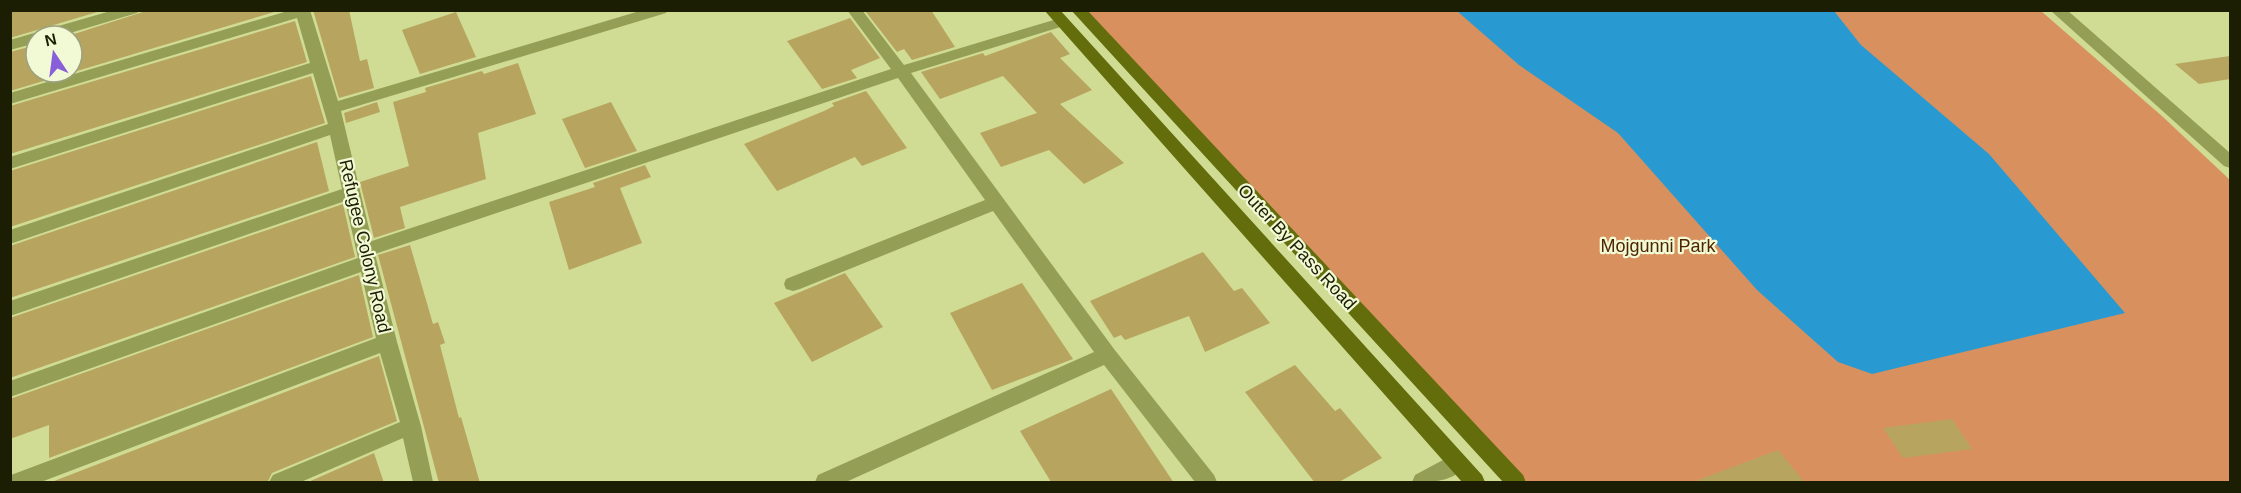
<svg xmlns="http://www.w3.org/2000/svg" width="2241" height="493" font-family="Helvetica,sans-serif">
  <rect width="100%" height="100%" fill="#d0db94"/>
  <!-- green -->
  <path fill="#d8915e" d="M1085 11H2041L2163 117 2230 180V482H1527Z"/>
  <!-- water -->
  <path fill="#289ad1" d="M1457 11H1834L1861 45 1989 154 2125 313 1872 374 1838 362 1757 290 1618 133 1519 65Z"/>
  <!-- building -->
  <path fill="#b7a55f" d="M10 10H104L10 38Z
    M149 10H281L10 91V52L36 45V72H72V36H68Z
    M313 10H349L360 61 367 59 374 88 339 98Z
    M871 10H931L955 47 912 60 904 49 897 52 866 12Z
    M456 12 476 57 420 74 402 30Z
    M850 18 880 58 851 70 857 78 822 89 787 41Z
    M295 21 307 62 10 154V106Z
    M1051 32 1070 54 1060 58 1092 90 1060 104 1124 163 1084 184 1049 150 1001 167 980 133 1037 113 1003 76 940 99 921 72 983 53 985 56Z
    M2230 56V79L2199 84 2175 64Z
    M518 63 536 114 478 133 486 179 400 207 405 228 374 238 360 182 409 166 393 102 426 92 425 88 482 71 484 74Z
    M311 76 325 123 10 227V171Z
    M866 91 907 148 862 166 855 157 777 191 744 144 824 111 834 106 832 103Z
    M377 102 380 112 346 123 344 113Z
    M611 102 637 151 585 168 562 119Z
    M317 142 329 191 10 298V246Z
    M645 165 651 177 620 188 642 243 569 270 549 202 595 187 593 183Z
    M343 204 355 257 10 378V318Z
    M410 245 433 324 438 322 445 343 440 345 459 418 461 417 480 483H439L378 255Z
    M1203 252 1234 291 1242 288 1270 323 1205 352 1189 316 1125 340 1121 335 1114 338 1090 301Z
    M845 273 883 327 812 362 774 303Z
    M359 275 373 337 49 458V425L10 439V399Z
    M1022 283 1073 359 992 390 950 313Z
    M379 356 397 421 272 473 267 483H49Z
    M1295 365 1335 411 1340 408 1382 458 1337 483H1315L1245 392Z
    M1111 389 1174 483 1051 482 1020 431Z
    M1952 419 1972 449 1903 458 1883 428Z
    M1778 450 1805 483H1699L1698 480Z
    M374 453 384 483H306Z"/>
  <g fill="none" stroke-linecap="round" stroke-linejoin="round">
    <!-- minor -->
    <path fill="#949f55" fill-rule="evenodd" d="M114 10H139L137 13 60 36H36V43L10 50V40Z
      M291 10H310L338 101 643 10H668L666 13 341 111 372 241 891 69 847 10H862L904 65 1057 19H1067L1070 22 1067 25 911 73 1114 349 1214 475 1217 482H1195L1104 365 846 482H815L818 475 1094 352 993 211 800 289 793 291 786 289 784 284 786 279 985 200 898 78 375 254 397 342 421 426 433 482H413L403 438 301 482H269L273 475 400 422 380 353 41 482H10L11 475 376 338 361 272 10 397V381L358 258 345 201 10 316V301L342 189 330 135 10 244V230L328 124 313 73 10 169V157L310 63 297 18 10 104V93Z
      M2050 10H2067L2230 153V168L2224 166Z
      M1456 453 1463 456 1466 462C1457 483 1431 482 1412 482L1415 475Z"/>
    <!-- major -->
    <path fill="#636d0c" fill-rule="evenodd" d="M1044 10H1060L1482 475 1485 482H1462Z
      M1071 10H1087L1523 475 1526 482H1503Z"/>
  </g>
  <g text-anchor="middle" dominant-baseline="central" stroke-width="4.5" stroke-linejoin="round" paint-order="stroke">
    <!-- street labels -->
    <g font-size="18" fill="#1b1e03" stroke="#f2f9d5">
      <text transform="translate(365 246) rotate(77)">Refugee Colony Road</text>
      <text transform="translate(1297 247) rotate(47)">Outer By Pass Road</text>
    </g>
    <!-- park labels -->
    <g font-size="18" fill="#4d2501" stroke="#f2f9d5">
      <text x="1658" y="246">Mojgunni Park</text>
    </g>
  </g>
  <!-- border -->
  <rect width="2241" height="493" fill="none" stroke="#1b1e03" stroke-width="24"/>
  <!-- north arrow -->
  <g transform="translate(54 54) rotate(347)"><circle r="28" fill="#f2f9d5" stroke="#9ca181" stroke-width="1.5"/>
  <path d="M0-4.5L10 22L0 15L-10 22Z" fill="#885fd9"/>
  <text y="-9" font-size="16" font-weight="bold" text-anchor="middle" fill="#1b1e03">N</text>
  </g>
</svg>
